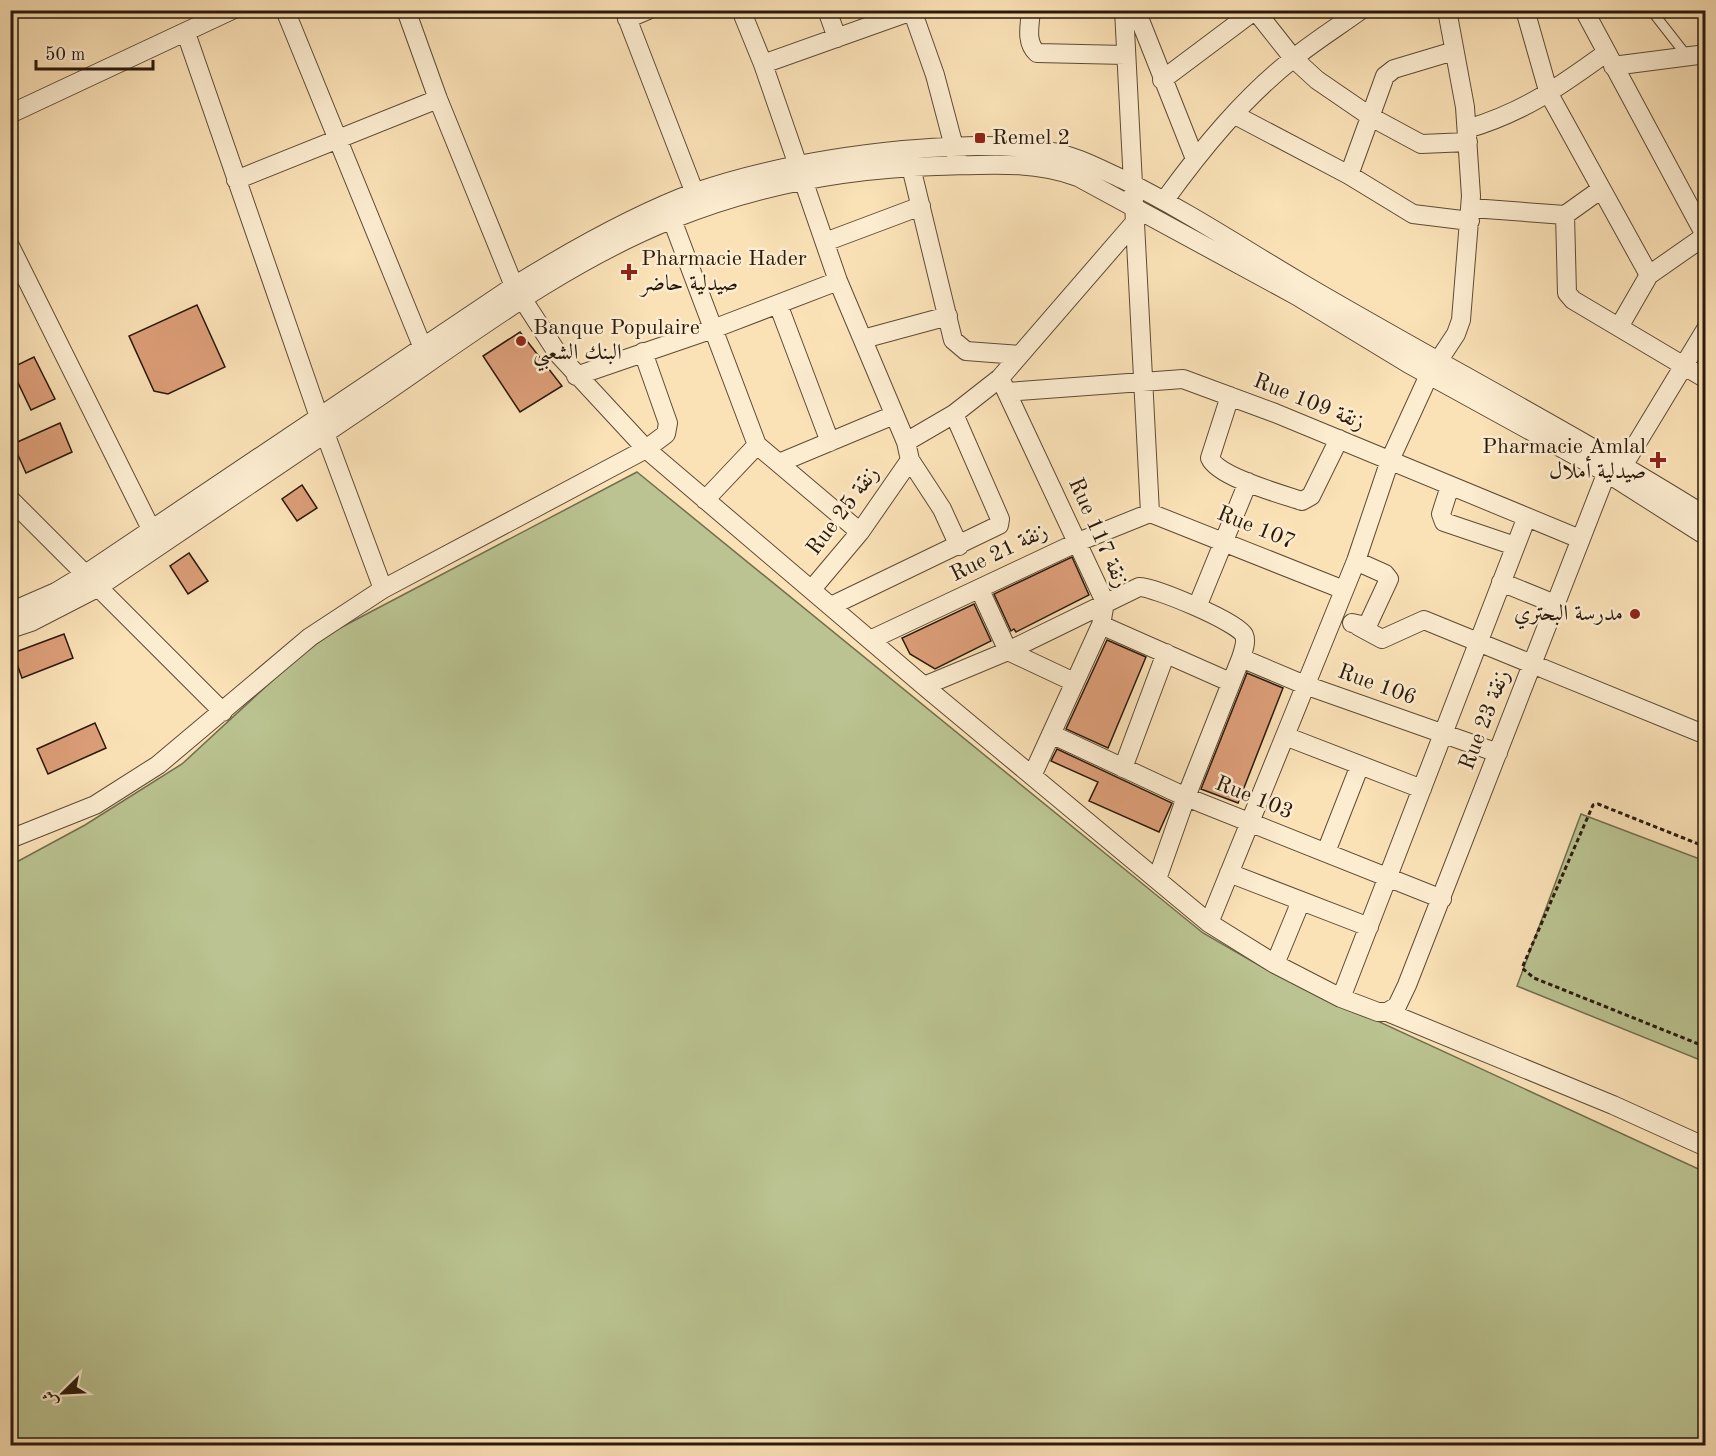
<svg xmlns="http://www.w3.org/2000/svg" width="1716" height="1456" font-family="'Old Standard TT',Amiri,serif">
  <rect width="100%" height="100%" fill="#fae1b6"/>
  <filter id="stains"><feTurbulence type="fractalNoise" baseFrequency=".00333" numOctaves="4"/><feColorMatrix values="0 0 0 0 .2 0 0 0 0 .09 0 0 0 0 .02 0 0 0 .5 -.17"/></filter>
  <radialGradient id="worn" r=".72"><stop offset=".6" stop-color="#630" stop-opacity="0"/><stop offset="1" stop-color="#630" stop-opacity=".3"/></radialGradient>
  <!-- green -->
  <path fill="#bac391" stroke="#726e4e" stroke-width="1.5" d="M637 472 1203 933 1269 971 1705 1172V1445L11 1446V865L85 825 182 764 300 655 340 628Z
    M1581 814 1705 861V1062L1517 986Z"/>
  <!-- building -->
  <path fill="#dc9e78" stroke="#2a190b" stroke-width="1.5" d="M197 305 225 367 168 394 154 391 129 336Z
    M520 332 562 386 520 412 483 356Z
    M34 357 55 399 31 410 11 368Z
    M60 423 72 452 26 473 13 444Z
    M302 485 317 508 297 521 282 499Z
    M189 553 208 581 188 594 170 566Z
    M1072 557 1089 595 1016 632 1014 629 1011 631 994 594Z
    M974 604 991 641 935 669 910 654 902 638Z
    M64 634 73 658 22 678 13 653Z
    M1107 640 1146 657 1108 748 1066 729Z
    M1247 673 1283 688 1238 803 1201 789Z
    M95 723 106 748 48 774 37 749Z
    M1057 749 1172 803 1159 832 1089 801 1098 782 1051 761Z"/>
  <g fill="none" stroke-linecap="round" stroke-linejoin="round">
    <defs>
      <path id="lane" d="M1651 10 1687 56"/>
      <path id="street" d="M285 10 427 358
        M406 10 438 99 514 286 558 354 646 449 924 686 1209 923 1275 964 1341 998 1378 1012H1387L1397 1006 1407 985 1612 459
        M624 10 699 204
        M741 10 763 64 838 281 906 442 910 460 942 509 959 546
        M827 10 837 38
        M912 10 935 75 957 158
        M1031 10C1030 25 1025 42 1037 53L1126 55
        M1124 10 1150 513
        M1136 10 1195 159
        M1255 10 1293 58 1317 80 1371 117 1421 144 1468 142
        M1525 10 1549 94 1649 275
        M1584 10 1706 237
        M627 19 648 10
        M186 33 319 417 383 589
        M763 64 912 11
        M1613 66 1706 54
        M1162 80 1254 11
        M10 114 232 10
        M1235 115 1349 175 1413 214 1470 221
        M1467 129C1524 112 1559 87 1606 53
        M911 167 953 340 966 351 1020 355
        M1349 175 1385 76 1394 69 1454 51
        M236 180 438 99
        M1600 190 1565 215 1567 293 1573 300 1706 379
        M1164 201C1201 150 1243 98 1294 58 1315 41 1339 26 1361 10
        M1472 208 1565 215
        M668 209 757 445 705 500
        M825 242 921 206
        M10 246 156 539
        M778 304 830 442
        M1619 327 1649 275 1705 236
        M863 339 948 316
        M576 376 713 329 838 281
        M1000 378 1105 602 1101 625 1032 776
        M1007 392 1183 379 1275 413 1580 539
        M1230 396 1210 458C1218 477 1281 494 1302 501L1311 496 1339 439
        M906 442 954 414 1000 378 1135 222
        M757 445 860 532
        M779 463 894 415
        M1623 466 1706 329
        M1450 486 1441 514 1444 522 1515 546
        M10 499 223 712
        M1150 513 1344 590
        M1501 582 1555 604
        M812 589 860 532 910 460
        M980 590 1008 651 1074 682
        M831 606 999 525 1000 519 954 414
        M1197 607 1248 482
        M10 612 56 592 84 575 514 286C569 252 636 214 696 192 763 169 832 157 903 150 950 146 1001 143 1048 151 1074 155 1098 168 1122 179 1185 210 1244 249 1305 285 1438 363 1575 434 1706 516
        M1352 623 1366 626 1369 622 1389 579 1385 574 1356 561
        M1101 625 1230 682
        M1358 626 1382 639 1424 620 1706 735
        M10 629 31 622 97 588C190 525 283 462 376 399 471 334 565 262 673 219 757 185 846 169 936 166 985 165 1032 160 1078 177L1297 296 1409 364 1607 473 1706 536
        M870 640 1078 542 1150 513
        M1241 658 1305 685 1498 753
        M924 686 1008 651 1139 587C1154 587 1238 622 1244 635 1247 642 1243 651 1241 658L1186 797 1157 879
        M1051 734 1186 797 1442 899
        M1285 736 1422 789
        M1123 768 1166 653
        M10 839 95 805 158 765 310 637 383 589 646 449 666 434 668 423 643 352
        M1326 852 1360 765
        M1229 873 1369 927
        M1209 923 1356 561 1390 460 1429 375 1456 334 1461 320 1471 196 1465 107 1447 10
        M1275 964 1301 901
        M1341 998 1526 519
        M1387 1012 1613 1105 1706 1147"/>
    </defs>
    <!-- lane casing -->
    <use href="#lane" stroke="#5e4b36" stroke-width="11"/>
    <!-- street casing -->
    <use href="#street" stroke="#5e4b36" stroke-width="20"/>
    <!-- path -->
    <path stroke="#2a190b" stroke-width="3" stroke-dasharray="4.5 3" stroke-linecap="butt" d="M1706 847 1598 804 1593 805 1522 968 1534 978 1706 1047"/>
    <!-- lane -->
    <use href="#lane" stroke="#fcecd0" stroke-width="9"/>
    <!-- street -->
    <use href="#street" stroke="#fcecd0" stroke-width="18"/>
  </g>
  <!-- markers -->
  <g fill="#8f2418" stroke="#fcecd0" stroke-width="2">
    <rect x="974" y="132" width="12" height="12" rx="3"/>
    <path d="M626 263h6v6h6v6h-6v6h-6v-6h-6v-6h6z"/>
    <circle cx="521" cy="341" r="6"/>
    <path d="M1655 451h6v6h6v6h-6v6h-6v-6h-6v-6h6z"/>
    <circle cx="1635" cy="614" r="6"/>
  </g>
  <g text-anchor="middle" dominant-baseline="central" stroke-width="5" stroke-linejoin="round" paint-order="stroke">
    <!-- poi labels -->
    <g font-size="22" fill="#2a190b" stroke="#fcecd0" text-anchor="start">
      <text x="992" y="138">Remel 2</text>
      <text x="641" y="259">Pharmacie Hader<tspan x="641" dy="25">صيدلية حاضر</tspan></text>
      <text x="533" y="328">Banque Populaire<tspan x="533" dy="25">البنك الشعبي</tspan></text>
      <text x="1646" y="447" text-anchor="end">Pharmacie Amlal<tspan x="1646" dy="25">صيدلية أملال</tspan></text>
      <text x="1623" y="614" text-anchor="end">مدرسة البحتري</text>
    </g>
    <!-- street labels -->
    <g font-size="22" fill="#2a190b" stroke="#fcecd0">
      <text transform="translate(1309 402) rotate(22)">Rue 109 زنقة</text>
      <text transform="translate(843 511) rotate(-53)">Rue 25 زنقة</text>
      <text transform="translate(1256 528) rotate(22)">Rue 107</text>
      <text transform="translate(1098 533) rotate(66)">Rue 117 زنقة</text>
      <text transform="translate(999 553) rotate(-26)">Rue 21 زنقة</text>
      <text transform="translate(1377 685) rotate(20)">Rue 106</text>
      <text transform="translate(1485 720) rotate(-69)">Rue 23 زنقة</text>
      <text transform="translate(1254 798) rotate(22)">Rue 103</text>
    </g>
  </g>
  <!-- margin -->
  <rect width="1716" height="1456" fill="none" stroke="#fae1b6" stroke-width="36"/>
  <rect x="12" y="12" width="1692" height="1432" fill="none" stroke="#2a190b" stroke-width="3"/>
  <rect x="18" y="18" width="1680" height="1420" fill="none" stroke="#2a190b" stroke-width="1.5"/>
  <!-- north arrow -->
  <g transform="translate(63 1393) rotate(246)" stroke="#fcecd0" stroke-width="4.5" paint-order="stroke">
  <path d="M0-4.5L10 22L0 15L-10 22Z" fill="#2a190b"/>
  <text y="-9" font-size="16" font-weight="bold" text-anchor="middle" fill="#2a190b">ش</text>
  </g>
  <!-- scale -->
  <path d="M36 60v9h117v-9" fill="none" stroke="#2a190b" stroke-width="3"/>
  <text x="45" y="60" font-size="18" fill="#2a190b" stroke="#fcecd0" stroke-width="4.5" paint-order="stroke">50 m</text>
  <rect width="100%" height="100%" filter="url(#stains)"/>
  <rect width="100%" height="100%" fill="url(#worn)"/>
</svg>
